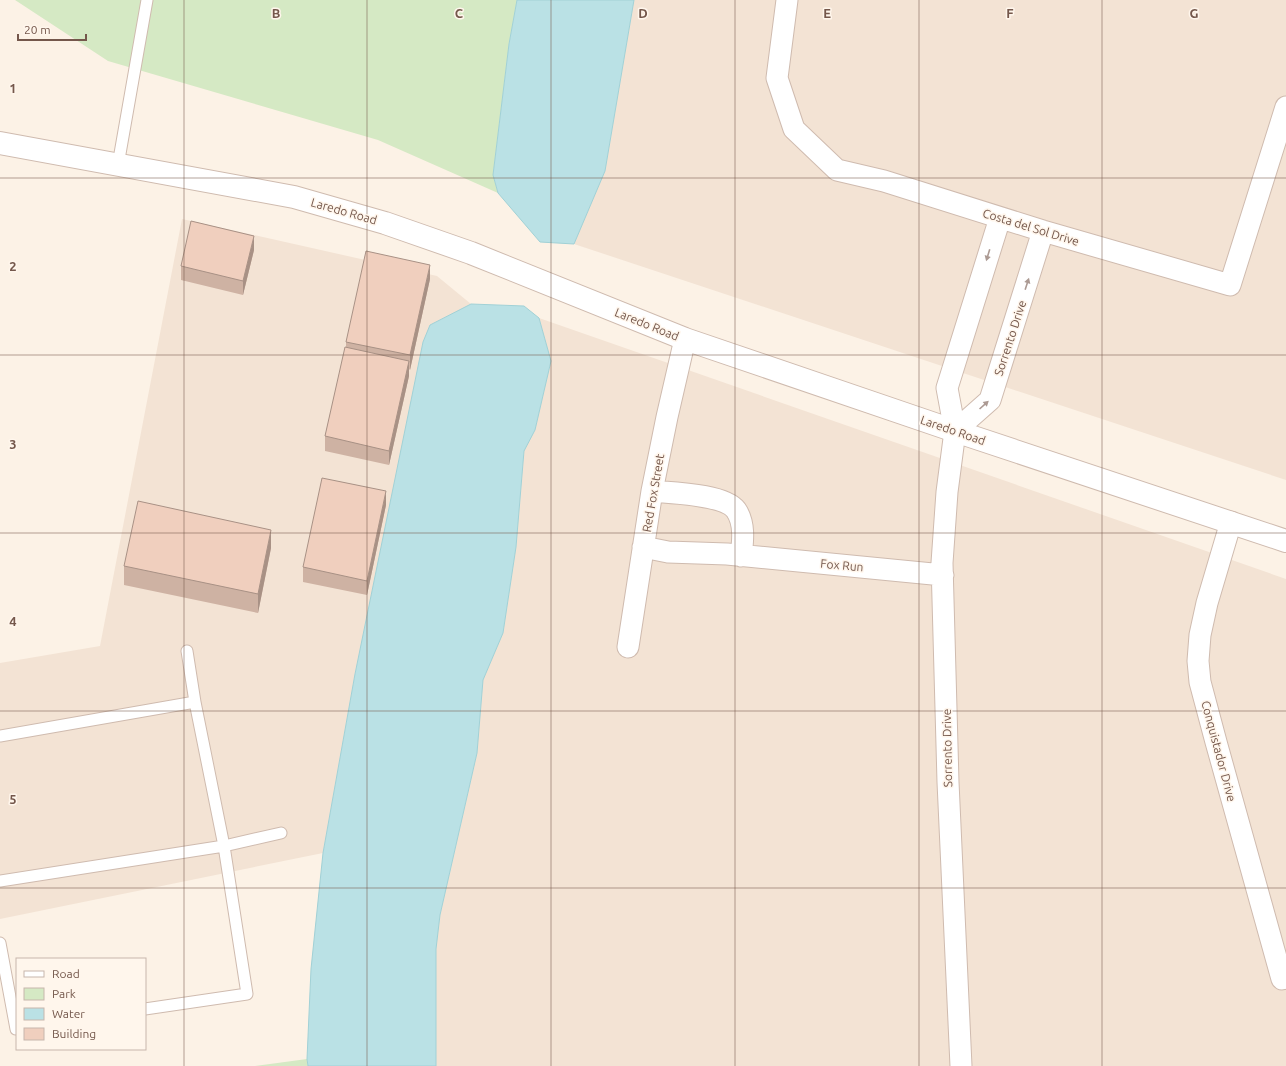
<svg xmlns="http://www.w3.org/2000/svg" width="1286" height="1066" font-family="Ubuntu,sans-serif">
  <rect width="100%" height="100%" fill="#fcf2e6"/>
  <!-- residential -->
  <path fill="#f3e3d4" d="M634 0H1286V480L574 244 605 171Z
    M182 219 437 276 471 304 430 325 355 674 323 853 0 919V663L100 646Z
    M539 318 1286 579V1066H436V949L440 915 477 753 483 680 503 633 516 547 524 450 535 430 551 361Z"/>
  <!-- green -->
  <path fill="#d5e9c4" d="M15 0H517L509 44 493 175 498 193 378 140 108 61Z
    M307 1059 308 1066H255Z"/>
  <!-- water -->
  <path fill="#bae1e5" stroke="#a1d1d6" d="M517 0H634L605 171 574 244 540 242 498 193 493 175 509 44Z
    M471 304 524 306 539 318 551 361 535 430 524 451 516 547 503 633 483 680 477 753 440 915 436 949V1066H308L307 1059 311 969 323 853 355 674 423 342 430 325Z"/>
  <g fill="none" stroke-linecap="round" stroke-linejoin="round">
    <defs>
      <path id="service" d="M118 165 147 0
        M0 736 195 702
        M0 881 224 846 195 702 187 651
        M0 943 16 1029H17
        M145 1009 247 994 224 846 281 833"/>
      <path id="minor" d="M787 0 777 78 794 129 837 170 884 181 1043 231 1230 285 1286 107
        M955 431 990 400 1043 231
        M652 491C672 493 724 494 736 510 745 523 743 541 741 556
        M1231 522 1207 603 1200 635 1198 661 1200 682 1216 742 1282 979
        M643 547 668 552 727 554 943 575
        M628 647 652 491 667 417 685 339
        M961 1066 948 782 942 563 947 492 955 431 947 388 1000 218"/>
      <path id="tertiary" d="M0 143 294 197 385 223 471 253 685 339 955 431 1286 541"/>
    </defs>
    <!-- service casing -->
    <use href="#service" stroke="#cfbbaf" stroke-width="13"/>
    <!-- minor casing -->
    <use href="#minor" stroke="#cfbbaf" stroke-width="23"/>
    <!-- tertiary casing -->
    <use href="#tertiary" stroke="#cfbbaf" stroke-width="24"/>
    <!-- service -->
    <use href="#service" stroke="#fff" stroke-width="11"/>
    <!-- minor -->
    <use href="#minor" stroke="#fff" stroke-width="21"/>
    <!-- tertiary -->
    <use href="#tertiary" stroke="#fff" stroke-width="22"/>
  </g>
  <!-- wall -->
  <path fill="#ceb2a3" d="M254 250 243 295 181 280V266Z
    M430 279 410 370 409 369V376L389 465 325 451V436L346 347V342Z
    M386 505 367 595 303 582V567Z
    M271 548 258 613 124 585V566Z"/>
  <!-- shaded-wall -->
  <path fill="#a89185" d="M254 236V250L243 295V281Z
    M430 265V279L410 370V355Z
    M409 361V376L389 465V451Z
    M386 491V505L367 595V581Z
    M271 530V548L258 613V594Z"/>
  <!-- building -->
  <path fill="#f0cfbe" stroke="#a89185" d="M191 221 254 236 243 281 181 266Z
    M366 251 430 265 410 355 346 342Z
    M345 347 409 361 389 451 325 436Z
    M322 478 386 491 367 581 303 567Z
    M138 501 271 530 258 594 124 566Z"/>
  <!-- one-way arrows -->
  <defs><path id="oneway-solid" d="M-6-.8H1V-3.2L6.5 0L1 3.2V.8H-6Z"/></defs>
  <g fill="#ac9a93">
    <use href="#oneway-solid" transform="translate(988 255) rotate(107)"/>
    <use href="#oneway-solid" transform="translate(1027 284) rotate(-72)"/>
    <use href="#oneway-solid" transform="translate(984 405) rotate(-42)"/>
  </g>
  <!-- grid -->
  <path fill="none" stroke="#74574b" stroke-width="1" stroke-opacity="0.55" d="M184 0V1066M367 0V1066M551 0V1066M735 0V1066M919 0V1066M1102 0V1066M0 178H1286M0 355H1286M0 533H1286M0 711H1286M0 888H1286"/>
  <g text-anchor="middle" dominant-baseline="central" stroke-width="3" stroke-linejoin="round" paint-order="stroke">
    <!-- street labels -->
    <g font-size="12" fill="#74574b" stroke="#fff6ec">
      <text transform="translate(344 211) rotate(16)">Laredo Road</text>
      <text transform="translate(1031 227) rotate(17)">Costa del Sol Drive</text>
      <text transform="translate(647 324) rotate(22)">Laredo Road</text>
      <text transform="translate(1010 338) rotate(-72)">Sorrento Drive</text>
      <text transform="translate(953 430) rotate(19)">Laredo Road</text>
      <text transform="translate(653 493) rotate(-80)">Red Fox Street</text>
      <text transform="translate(842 565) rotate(5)">Fox Run</text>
      <text transform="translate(947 748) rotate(-91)">Sorrento Drive</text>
      <text transform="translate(1219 751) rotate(75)">Conquistador Drive</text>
    </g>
  </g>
  <g font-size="13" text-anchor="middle" font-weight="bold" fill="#74574b" stroke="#fff6ec" stroke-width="3" stroke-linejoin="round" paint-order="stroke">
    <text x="276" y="18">B</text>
    <text x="459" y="18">C</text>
    <text x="643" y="18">D</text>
    <text x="827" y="18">E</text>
    <text x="1010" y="18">F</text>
    <text x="1194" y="18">G</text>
    <text x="13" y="93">1</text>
    <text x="13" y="271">2</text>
    <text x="13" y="449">3</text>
    <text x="13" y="626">4</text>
    <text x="13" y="804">5</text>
  </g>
  <!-- legend -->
  <rect x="16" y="958" width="130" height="92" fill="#fff6ec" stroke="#c7b6ac"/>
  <rect x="24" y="971" width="20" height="6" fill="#ffffff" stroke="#c7b6ac"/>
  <text x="52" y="978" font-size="12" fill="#74574b">Road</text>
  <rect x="24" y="988" width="20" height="12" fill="#d5e9c4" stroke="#c7b6ac"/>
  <text x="52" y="998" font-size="12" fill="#74574b">Park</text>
  <rect x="24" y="1008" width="20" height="12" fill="#bae1e5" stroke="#c7b6ac"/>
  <text x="52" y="1018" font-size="12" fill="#74574b">Water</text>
  <rect x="24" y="1028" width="20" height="12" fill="#f0cfbe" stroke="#c7b6ac"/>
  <text x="52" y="1038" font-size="12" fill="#74574b">Building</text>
  <!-- scale -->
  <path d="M18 34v6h68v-6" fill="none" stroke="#74574b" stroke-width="2"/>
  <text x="24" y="34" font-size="12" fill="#74574b" stroke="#fff6ec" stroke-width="3" paint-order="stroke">20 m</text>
</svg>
